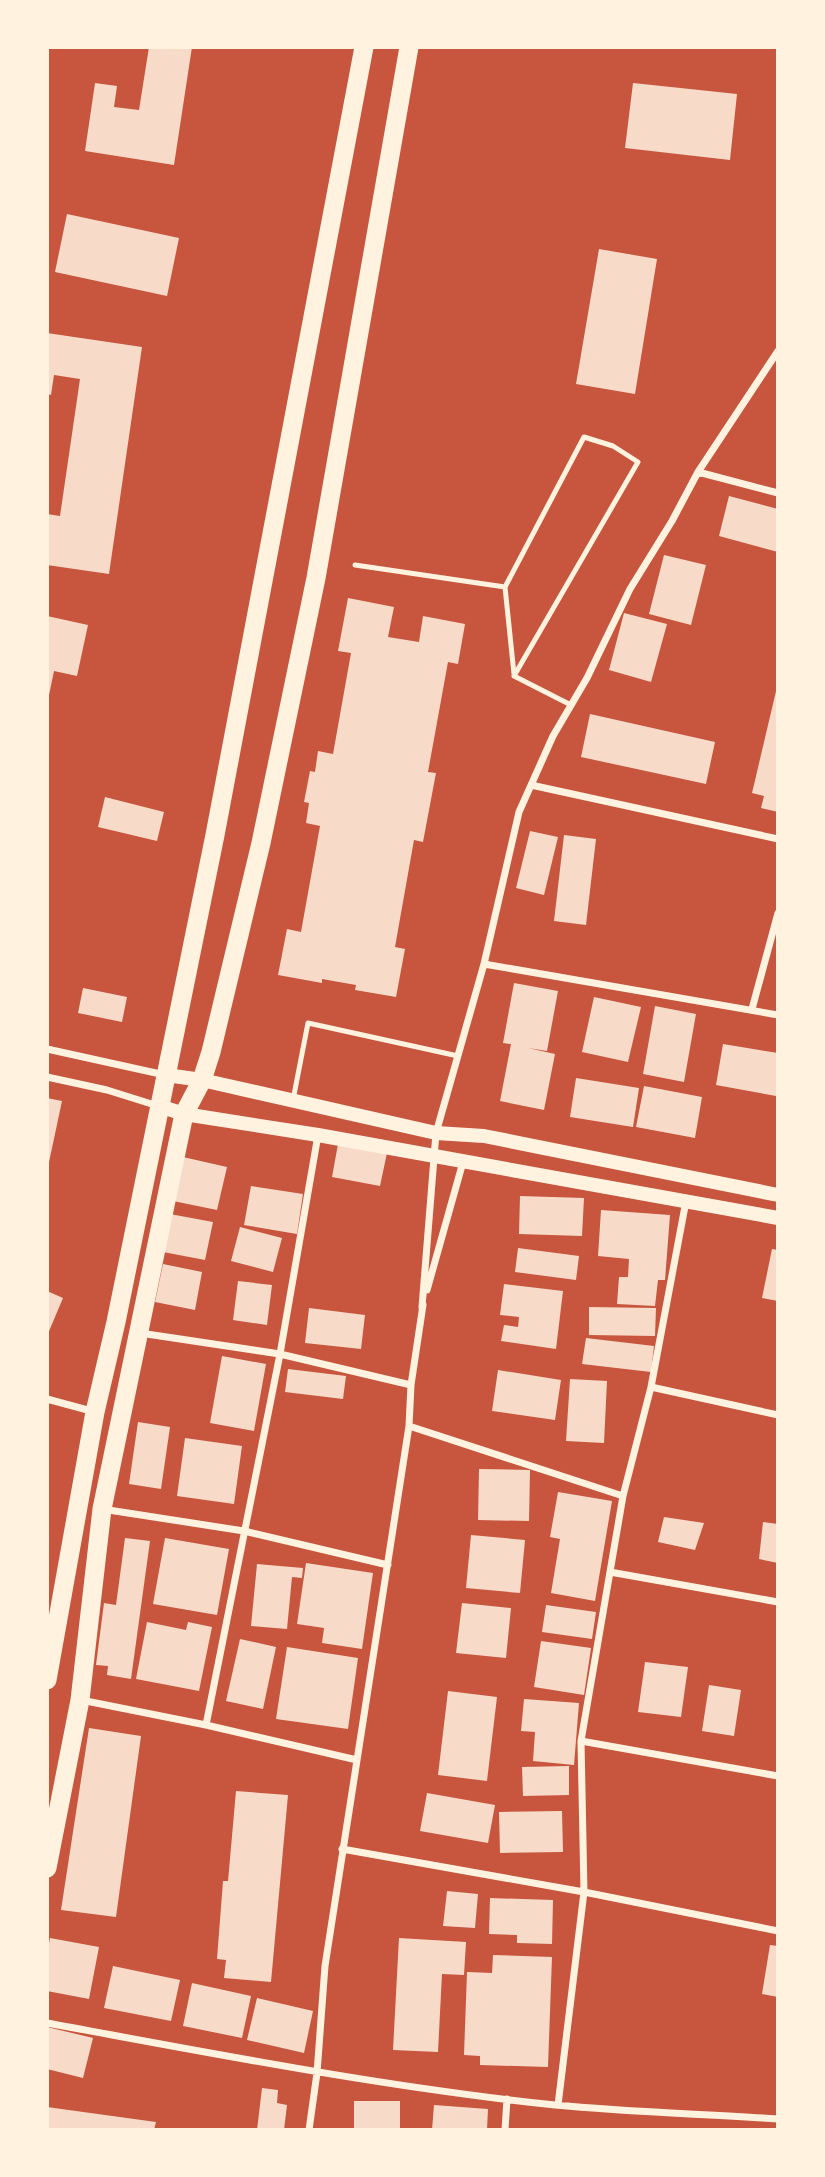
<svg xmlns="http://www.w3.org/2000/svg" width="825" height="2177" font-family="'PT Sans Narrow',sans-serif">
  <rect width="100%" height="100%" fill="#c8553d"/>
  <!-- building -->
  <path fill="#f7dbc8" d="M149 47H192L174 165 85 151 95 83 117 86 114 107 139 110Z
    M633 83 737 94 730 160 625 148Z
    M67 214 179 238 167 296 55 272Z
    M599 249 657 259 635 394 576 384Z
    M47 333 142 347 109 574 47 565V514L60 516 80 379 54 375 51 395 47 394Z
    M729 496 778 509V552L719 536Z
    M664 555 706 565 691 625 649 614Z
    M348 598 394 607 388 637 419 642 423 616 465 624 458 664 448 662 428 772 436 773 423 842 414 840 395 947 405 949 396 997 355 990 356 985 322 979V983L278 975 287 929 301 932 320 826 306 823 309 803 304 802 310 771 315 772 318 751 333 754 351 653 338 651Z
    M624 613 667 624 651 682 609 670Z
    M47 616 88 625 77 676 54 671 48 700Z
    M777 687H778V812L761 808 764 796 752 793Z
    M590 714 715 742 706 784 581 757Z
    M105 797 164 812 157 841 98 827Z
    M530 831 558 837 544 895 516 888Z
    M564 835 596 839 586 925 554 921Z
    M514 983 558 991 547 1051 528 1048 555 1054 544 1110 500 1101 511 1044 503 1043Z
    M83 988 127 997 122 1022 78 1013Z
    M594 997 641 1007 628 1062 582 1052Z
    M655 1006 696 1014 684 1082 643 1074Z
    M723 1044 778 1053 776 1096 716 1085Z
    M576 1078 639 1088 633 1127 570 1117Z
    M644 1086 702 1097 695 1138 636 1127Z
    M47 1098 62 1101 48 1167H47Z
    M338 1144 387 1153 380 1186 332 1177Z
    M183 1157 227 1167 217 1210 173 1201Z
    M251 1186 303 1194 297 1234 244 1225Z
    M520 1196 584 1198 582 1236 519 1234Z
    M601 1210 670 1215 665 1280H658L655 1306 617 1304 619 1277H628L629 1259 598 1256Z
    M170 1214 213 1222 205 1260 163 1252Z
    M240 1227 282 1238 273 1272 231 1261Z
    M518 1248 579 1256 576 1280 515 1272Z
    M772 1249 778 1250V1301L762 1298Z
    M163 1264 202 1272 195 1310 155 1302Z
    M238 1281 272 1285 267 1325 233 1320Z
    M504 1284 563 1291 556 1349 501 1341 504 1325 518 1327 519 1317 500 1315Z
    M47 1291 63 1298 47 1336Z
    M589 1307 656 1308 655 1336 589 1335Z
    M309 1308 365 1315 361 1349 305 1343Z
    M586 1338 654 1346 651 1372 582 1364Z
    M222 1356 266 1364 254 1431 210 1423Z
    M288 1369 346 1376 343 1399 285 1392Z
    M498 1370 561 1380 555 1420 492 1411Z
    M570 1379 607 1381 604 1443 566 1441Z
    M138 1422 170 1427 161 1489 129 1484Z
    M185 1438 242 1446 234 1504 177 1496Z
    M479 1469 530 1470 529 1521 478 1520Z
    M558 1492 612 1501 595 1601 551 1593 560 1539 550 1537Z
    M664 1517 704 1523 695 1550 658 1542Z
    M763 1522 778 1524V1563L759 1559Z
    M471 1535 525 1540 520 1593 466 1588Z
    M125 1538 150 1541 131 1679 107 1675 108 1666 96 1665 104 1603 116 1605Z
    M165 1538 229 1549 217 1615 153 1604Z
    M306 1563 373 1573 362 1649 322 1643 324 1628 297 1624Z
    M257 1564 303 1568 302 1578 292 1577 287 1629 251 1626Z
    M462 1603 511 1608 506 1658 456 1653Z
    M546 1605 596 1612 592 1639 542 1632Z
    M147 1622 186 1630 188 1622 212 1627 199 1691 136 1679Z
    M240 1639 276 1647 263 1709 226 1701Z
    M541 1641 591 1648 584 1695 534 1687Z
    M287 1647 358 1658 348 1729 276 1719Z
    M645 1662 688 1667 681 1717 638 1712Z
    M709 1685 741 1690 734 1736 702 1731Z
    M448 1691 497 1697 487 1781 438 1775Z
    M524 1699 579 1703 574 1765 533 1761 535 1732 521 1731Z
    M89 1728 141 1736 116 1917 61 1910Z
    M569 1766V1795L523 1796 522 1767Z
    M236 1791 288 1795 271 1982 224 1978 226 1960 217 1959 223 1881H228Z
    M427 1793 495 1805 488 1843 420 1831Z
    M562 1811 563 1852 500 1853 499 1812Z
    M447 1891 478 1894 475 1928 443 1926Z
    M490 1898 553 1900 552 1944 517 1943V1935L489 1934Z
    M50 1938 99 1947 89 1999 47 1991V1954Z
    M399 1938 466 1942 464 1975 442 1974 438 2052 393 2050Z
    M770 1945 778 1946V1997L762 1994Z
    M493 1955 552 1957 548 2067 480 2065V2056L464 2055 467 1972 492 1973Z
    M113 1966 180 1980 171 2021 104 2008Z
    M192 1983 251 1996 242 2038 183 2026Z
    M257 1998 313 2011 304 2053 247 2040Z
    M47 2027 93 2038 83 2078 47 2069Z
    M262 2088 278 2090 277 2103 287 2105 284 2130H257Z
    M354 2101H400V2130H354Z
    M434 2105 488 2109 487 2130H432Z
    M47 2107 156 2122 154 2130H47Z"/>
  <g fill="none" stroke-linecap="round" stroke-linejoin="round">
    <!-- service -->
    <path stroke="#fff3e0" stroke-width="5" d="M355 565 505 587 584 437 613 446 638 462 514 676 571 705
      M505 587 514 674
      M293 1100 308 1023 458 1056"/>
    <!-- minor -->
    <path stroke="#fff3e0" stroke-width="7" d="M698 472 778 493
      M531 785 778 839
      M484 964 778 1015
      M752 1009 778 913
      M47 1049 165 1075
      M47 1077 107 1090 158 1106
      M427 1290 463 1162
      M422 1307 436 1133 484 964 519 812 553 736 587 678 630 589 672 521 698 472 778 351
      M140 1333 280 1354 411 1385
      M651 1387 778 1415
      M47 1399 95 1412
      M409 1426 623 1496
      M102 1509 244 1531 388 1565
      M610 1572 778 1602
      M81 1700 206 1725 357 1760
      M206 1725 280 1354 318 1135
      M581 1741 778 1776
      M342 1849 584 1892 778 1931
      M47 2023C216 2054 384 2087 555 2105 629 2112 704 2114 778 2119
      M558 2105 584 1892 581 1741 623 1496 651 1387 686 1201
      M309 2130 317 2073 325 1966 409 1426 411 1385 423 1305
      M505 2130 507 2099"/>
    <!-- secondary -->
    <path stroke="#fff3e0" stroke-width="14" d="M166 1075 202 1080 436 1133 484 1136 778 1195
      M159 1106 184 1114 318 1135 778 1218"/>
    <!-- trunk -->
    <path stroke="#fff3e0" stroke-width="19" d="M47 1680 95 1412 116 1322 215 835 364 47
      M47 1868 80 1700 102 1509 184 1114 202 1080 211 1052 261 843 316 578 409 47"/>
  </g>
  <!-- border -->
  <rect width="825" height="2177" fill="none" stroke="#fff3e0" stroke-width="98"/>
</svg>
